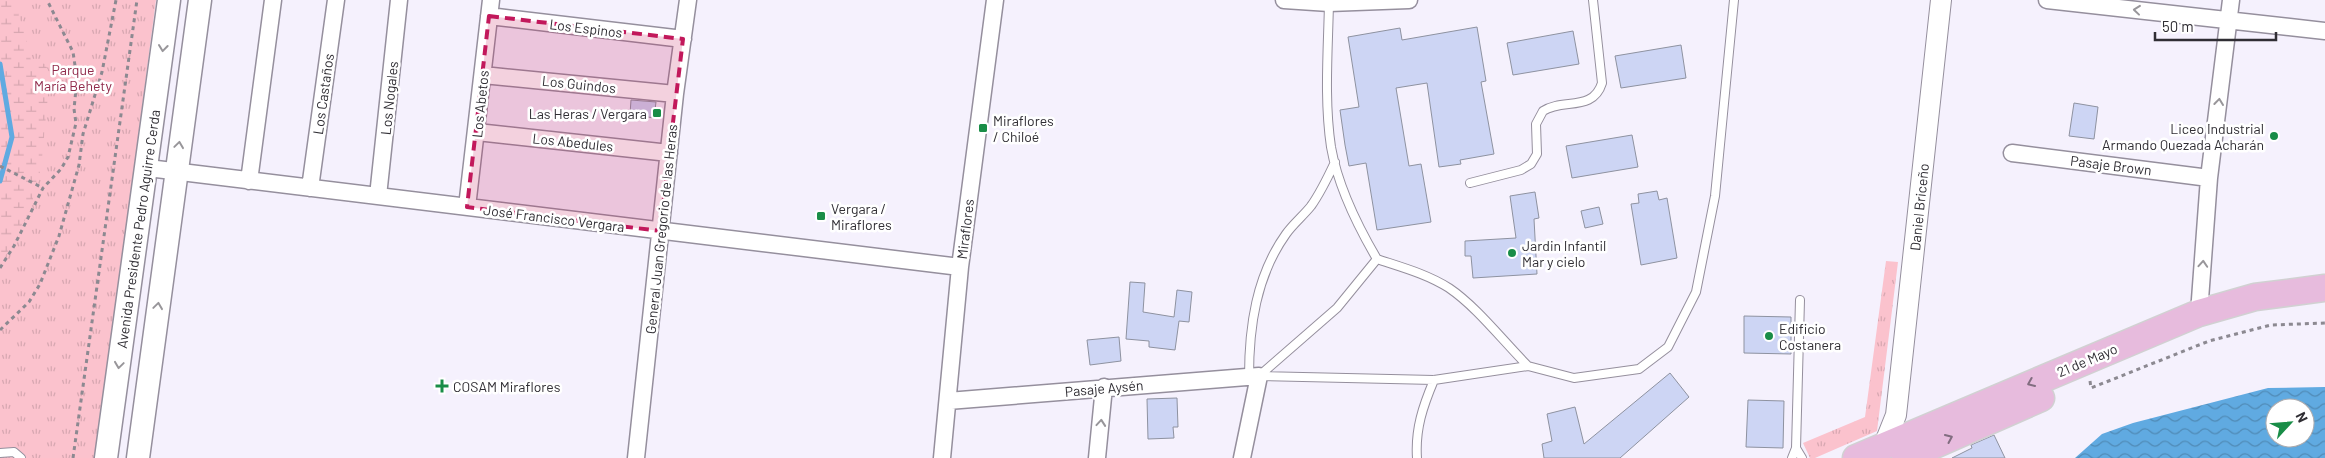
<svg xmlns="http://www.w3.org/2000/svg" width="2325" height="458" font-family="Barlow,sans-serif">
  <defs>
    <pattern id="grass-tufts" width="24" height="20" patternUnits="userSpaceOnUse" patternTransform="scale(1.25)"><rect width="24" height="20" fill="#fbc2cd"/><path d="M3 7l-1-3M5 7V3M7 7l1-3M15 17l-1-3M17 17v-4M19 17l1-3" fill="none" stroke="#d7a7b1"/></pattern>
    <pattern id="wetland-marsh" width="20" height="14" patternUnits="userSpaceOnUse" patternTransform="scale(1.25)"><rect width="20" height="14" fill="#fbc2cd"/><path d="M1 5h8M5 5V1M11 12h8M15 12V8" fill="none" stroke="#d7a7b1"/></pattern>
    <pattern id="water-waves" width="16" height="10" patternUnits="userSpaceOnUse" patternTransform="scale(1.25)"><rect width="16" height="10" fill="#60aae1"/><path d="M0 5q4-4 8 0t8 0" fill="none" stroke="#508bb7"/></pattern>
  </defs>
  <rect width="100%" height="100%" fill="#f5f1fd"/>
  <!-- grass -->
  <path fill="url(#grass-tufts)" d="M0 0H156L100 429 94 458H0Z
    M1886 261 1898 262 1877 431 1815 458H1810L1803 443 1865 417Z"/>
  <!-- wetland -->
  <path fill="url(#wetland-marsh)" d="M0 0H14C20 20 27 39 31 61L45 64 50 74 42 158 39 177 33 190V204L0 266Z"/>
  <!-- water -->
  <path fill="url(#water-waves)" fill-rule="evenodd" d="M2325 387V458H2075L2102 434 2133 423 2268 388ZM2275 408H2305V438H2275Z"/>
  <g fill="none" stroke-linecap="round" stroke-linejoin="round">
    <!-- stream -->
    <path stroke="#60aae1" stroke-width="5" d="M0 64 12 137 0 181"/>
  </g>
  <!-- building -->
  <path fill="#cdd5f4" stroke="#8e92a0" d="M1477 27 1486 81 1481 82 1494 154 1460 160 1461 164 1439 167 1427 83 1396 88 1409 166 1421 164 1431 222 1377 230 1366 163 1349 166 1345 145 1340 110 1359 107 1348 37 1400 28 1402 40Z
    M1573 31 1579 64 1513 75 1507 43Z
    M1681 45 1686 78 1621 88 1615 56Z
    M631 100 656 102 654 118 630 114Z
    M2074 103 2098 107 2094 139 2069 136Z
    M1632 135 1638 167 1572 178 1566 146Z
    M1657 191 1659 200 1667 198 1677 258 1641 265 1631 204 1639 203 1638 194Z
    M1535 192 1539 218 1534 219 1537 274 1473 278 1471 256H1465V241L1516 238 1510 196Z
    M1599 207 1603 224 1585 228 1581 211Z
    M1130 282 1145 283 1143 312 1174 317 1177 290 1192 292 1189 322 1179 321 1175 350 1149 347V341L1126 339Z
    M1744 316 1791 317V354L1744 353Z
    M1119 337 1121 361 1090 365 1087 340Z
    M1670 373 1689 397 1620 458H1544L1542 444 1552 441 1547 414 1575 407 1584 444Z
    M1177 398 1178 427H1173L1174 438 1148 439 1147 399Z
    M1748 400 1784 401 1783 448 1746 447Z
    M1994 435 2005 458H1952L1972 448 1971 445Z"/>
  <g fill="none" stroke-linecap="round" stroke-linejoin="round">
    <defs>
      <path id="service" d="M1329 3C1328 51 1324 100 1331 147 1338 187 1357 225 1377 259 1401 267 1427 274 1449 288 1477 307 1503 341 1528 366
        M1470 183 1521 170 1531 164 1537 154 1536 124 1543 111C1563 98 1593 112 1602 83L1593 0
        M1259 376 1434 380 1528 366 1574 378 1639 369 1668 347 1696 292 1715 196 1734 0
        M1259 376 1337 308 1377 259
        M1249 377C1249 327 1256 276 1286 234 1293 224 1303 216 1311 206 1321 192 1328 177 1335 162
        M1796 448 1802 458
        M0 453 14 452 21 458
        M1417 458C1415 429 1423 406 1434 380
        M1792 458 1796 448 1800 300"/>
      <path id="minor" d="M1284 0 1329 3 1409 0
        M2047 0 2325 31
        M489 16 683 39
        M483 75 675 94
        M477 132 669 153
        M2012 153 2209 178
        M148 168 960 267
        M249 181 273 0
        M310 188 336 0
        M378 196 399 0
        M467 207 491 0
        M2199 313 2209 178 2231 0
        M948 401 1259 376 1242 458
        M636 458 675 94 688 0
        M942 458 960 267 995 0
        M1097 458 1104 387"/>
      <path id="tertiary" d="M1884 445 1896 415 1941 0"/>
      <path id="secondary" d="M106 458 169 0
        M138 458 200 0"/>
      <path id="primary" d="M1856 458 2199 313 2255 297 2325 288
        M1905 458 2041 398"/>
    </defs>
    <!-- service casing -->
    <use href="#service" stroke="#958f9d" stroke-width="10"/>
    <!-- minor casing -->
    <use href="#minor" stroke="#958f9d" stroke-width="19"/>
    <!-- tertiary casing -->
    <use href="#tertiary" stroke="#958f9d" stroke-width="22"/>
    <!-- secondary casing -->
    <use href="#secondary" stroke="#958f9d" stroke-width="25"/>
    <!-- primary casing -->
    <use href="#primary" stroke="#d1d1d2" stroke-width="29"/>
    <!-- path -->
    <path stroke="#8c8991" stroke-width="3" stroke-dasharray="4 4" stroke-linecap="butt" d="M0 166 43 188
      M0 268 14 246 43 188 61 169 68 157 76 123 74 109 77 79 73 52 47 0
      M0 330 29 302 40 284 59 236 79 165 83 134 102 72 116 0
      M2090 381 2091 388 2209 341 2271 325 2325 323
      M73 458 137 0"/>
    <!-- service -->
    <use href="#service" stroke="#fff" stroke-width="8"/>
    <!-- minor -->
    <use href="#minor" stroke="#fff" stroke-width="16"/>
    <!-- tertiary -->
    <use href="#tertiary" stroke="#fff" stroke-width="20"/>
    <!-- secondary -->
    <use href="#secondary" stroke="#fff" stroke-width="22"/>
    <!-- primary -->
    <use href="#primary" stroke="#e7bbdd" stroke-width="26"/>
  </g>
  <!-- one-way arrows -->
  <defs><path id="oneway-chevron" d="M-2-3.5L2.5 0L-2 3.5" fill="none" stroke-width="1.6" stroke-linecap="round" stroke-linejoin="round" transform="scale(1.25)"/></defs>
  <g stroke="#98969a">
    <use href="#oneway-chevron" transform="translate(2137 10) rotate(-174)"/>
    <use href="#oneway-chevron" transform="translate(163 48) rotate(97)"/>
    <use href="#oneway-chevron" transform="translate(2219 102) rotate(-83)"/>
    <use href="#oneway-chevron" transform="translate(179 145) rotate(-82)"/>
    <use href="#oneway-chevron" transform="translate(2203 264) rotate(-86)"/>
    <use href="#oneway-chevron" transform="translate(158 306) rotate(-82)"/>
    <use href="#oneway-chevron" transform="translate(119 365) rotate(98)"/>
    <use href="#oneway-chevron" transform="translate(1101 423) rotate(-85)"/>
  </g>
  <g stroke="#826d80">
    <use href="#oneway-chevron" transform="translate(2031 383) rotate(157)"/>
    <use href="#oneway-chevron" transform="translate(1949 438) rotate(-24)"/>
  </g>
  <!-- marked area -->
  <path fill="#c2185b" fill-opacity="0.2" stroke="#c2185b" stroke-width="4" stroke-dasharray="10 6" stroke-linejoin="round" d="M489 16 683 39 660 231 467 207Z"/>
  <!-- markers -->
  <g fill="#198d47" stroke="#fff" stroke-width="2">
    <rect x="652" y="108" width="10" height="10" rx="2.5"/>
    <rect x="978" y="123" width="10" height="10" rx="2.5"/>
    <circle cx="2274" cy="136" r="5"/>
    <rect x="816" y="211" width="10" height="10" rx="2.5"/>
    <circle cx="1512" cy="253" r="5"/>
    <circle cx="1769" cy="336" r="5"/>
    <path d="M439.5 378.5h5v5h5v5h-5v5h-5v-5h-5v-5h5z"/>
  </g>
  <g text-anchor="middle" dominant-baseline="central" stroke-width="5" stroke-linejoin="round" paint-order="stroke">
    <!-- street labels -->
    <g font-size="14" fill="#302e34" stroke="#fff">
      <text transform="translate(586 28) rotate(7)">Los Espinos</text>
      <text transform="translate(579 84) rotate(6)">Los Guindos</text>
      <text transform="translate(323 94) rotate(-82)">Los Castaños</text>
      <text transform="translate(389 98) rotate(-84)">Los Nogales</text>
      <text transform="translate(480 104) rotate(-84)">Los Abetos</text>
      <text transform="translate(573 142) rotate(6)">Los Abedules</text>
      <text transform="translate(2111 165) rotate(7)">Pasaje Brown</text>
      <text transform="translate(1919 207) rotate(-84)">Daniel Briceño</text>
      <text transform="translate(554 218) rotate(7)">José Francisco Vergara</text>
      <text transform="translate(138 229) rotate(-82)">Avenida Presidente Pedro Aguirre Cerda</text>
      <text transform="translate(661 229) rotate(-84)">General Juan Gregorio de las Heras</text>
      <text transform="translate(965 229) rotate(-83)">Miraflores</text>
      <text transform="translate(2087 360) rotate(-23)">21 de Mayo</text>
      <text transform="translate(1104 388) rotate(-5)">Pasaje Aysén</text>
    </g>
    <!-- park labels -->
    <g font-size="14" fill="#90294a" stroke="#fff">
      <text x="73" y="69">Parque<tspan x="73" dy="16">María Behety</tspan></text>
    </g>
    <!-- poi labels -->
    <g font-size="14" fill="#302e34" stroke="#fff" text-anchor="start">
      <text x="647" y="113" text-anchor="end">Las Heras / Vergara</text>
      <text x="993" y="120">Miraflores<tspan x="993" dy="16">/ Chiloé</tspan></text>
      <text x="2264" y="128" text-anchor="end">Liceo Industrial<tspan x="2264" dy="16">Armando Quezada Acharán</tspan></text>
      <text x="831" y="208">Vergara /<tspan x="831" dy="16">Miraflores</tspan></text>
      <text x="1522" y="245">Jardin Infantil<tspan x="1522" dy="16">Mar y cielo</tspan></text>
      <text x="1779" y="328">Edificio<tspan x="1779" dy="16">Costanera</tspan></text>
      <text x="453" y="386">COSAM Miraflores</text>
    </g>
  </g>
  <!-- north arrow -->
  <g transform="translate(2290 423) rotate(64)"><circle r="24" fill="#ffffff" stroke="#acabae"/>
  <path d="M0-4L9 19L0 12L-9 19Z" fill="#198d47"/>
  <text y="-8" font-size="14" font-weight="bold" text-anchor="middle" fill="#302e34">N</text>
  </g>
  <!-- scale -->
  <path d="M2155 32v8h121v-8" fill="none" stroke="#302e34" stroke-width="2.5"/>
  <text x="2162" y="32" font-size="15" fill="#302e34" stroke="#ffffff" stroke-width="4" paint-order="stroke">50 m</text>
</svg>
